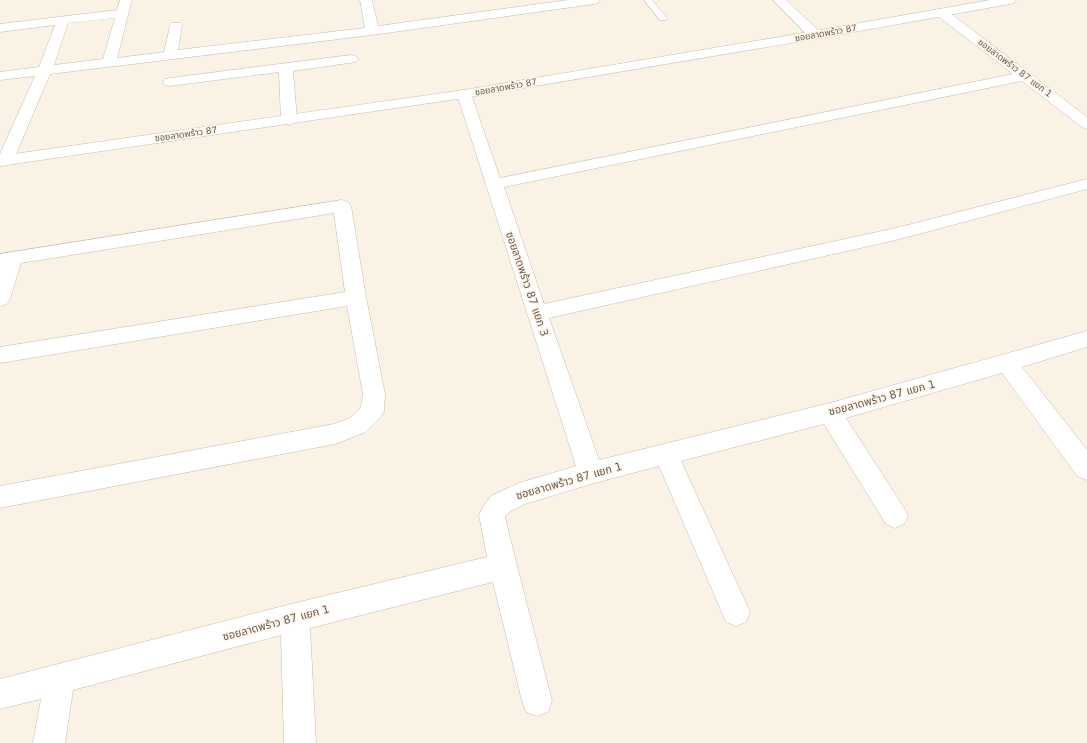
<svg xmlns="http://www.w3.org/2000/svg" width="1087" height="743" font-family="'DejaVu Sans','Noto Sans Thai',sans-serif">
  <rect width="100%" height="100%" fill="#f9f2e5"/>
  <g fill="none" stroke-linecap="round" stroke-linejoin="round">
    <defs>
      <path id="lane" d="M644 0H652L667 18 666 20H660Z"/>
      <path id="street" d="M120 0H132L117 58 164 52 170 26 171 23H181L182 26 178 50 365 28 360 0H372L378 26 568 0H600L598 3 594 4 372 35 50 74 13 161 11 164 5 166 0 165V154L35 76 0 80V72L39 67 55 25 0 32V24L117 10ZM115 18 103 59 54 65 68 23Z
        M773 0H786L820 32 822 35 820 38H810Z
        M942 9 946 10 1087 117V129L1082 127 1022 81 504 187 544 304 896 228 1087 179V189L896 240 549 318 599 460 830 403 1087 331V347L1022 367 1087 450V480L1078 477 1002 373 846 418 904 508 908 516 904 524 895 528 886 524 824 424 681 461 750 612 746 622 736 626 726 622 659 466 591 484 525 504 509 512 505 517 517 566 552 701 548 712 537 716 526 712 522 701 493 582 310 628 316 743H284L281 635 73 690 65 743H33L41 699 0 709V679L295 603 487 557 479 515 483 507 491 496 519 483 576 466 457 94 459 91 464 90 469 91 471 94 500 178 1013 74 938 16 936 13 938 10Z
        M351 55 356 56 358 59 356 62 293 71 297 120 294 123 289 125 284 123 281 120 279 72 170 86 165 85 163 82 165 79 170 78Z
        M342 200 348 202 351 206 366 297 385 394 384 411 380 418 366 432 335 444 0 508V486L334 424 350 418 361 407 363 394 347 306 0 363V347L345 292 334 213 21 263 10 299 7 304 0 306V254Z"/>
      <path id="secondary" d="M990 0H1016L1014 3 1010 4 815 39 464 98 0 166V156L464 90 815 31Z"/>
    </defs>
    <!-- lane casing -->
    <use href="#lane" stroke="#c8baac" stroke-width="1"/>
    <!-- street casing -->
    <use href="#street" stroke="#c8baac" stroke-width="1"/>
    <!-- secondary casing -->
    <use href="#secondary" stroke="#cbbbab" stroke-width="1"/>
    <!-- lane -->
    <use href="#lane" fill="#fff" fill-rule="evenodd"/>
    <!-- street -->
    <use href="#street" fill="#fff" fill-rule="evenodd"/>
    <!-- secondary -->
    <use href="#secondary" fill="#fff" fill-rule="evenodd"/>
  </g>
  <g text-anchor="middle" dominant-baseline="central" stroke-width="3" stroke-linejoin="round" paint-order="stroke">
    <!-- far-street labels -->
    <g font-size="9" fill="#6e5a4d" stroke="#fcf6ea">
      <text transform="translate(826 33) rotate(-10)">ซอยลาดพร้าว 87</text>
      <text transform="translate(1015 68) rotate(37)">ซอยลาดพร้าว 87 แยก 1</text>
      <text transform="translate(506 87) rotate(-10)">ซอยลาดพร้าว 87</text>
      <text transform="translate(186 134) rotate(-8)">ซอยลาดพร้าว 87</text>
    </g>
    <!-- street labels -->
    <g font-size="11" fill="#6e5a4d" stroke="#fcf6ea">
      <text transform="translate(527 284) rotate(71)">ซอยลาดพร้าว 87 แยก 3</text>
      <text transform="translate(882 398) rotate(-15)">ซอยลาดพร้าว 87 แยก 1</text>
      <text transform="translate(569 481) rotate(-16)">ซอยลาดพร้าว 87 แยก 1</text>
      <text transform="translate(276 623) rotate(-15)">ซอยลาดพร้าว 87 แยก 1</text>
    </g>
  </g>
</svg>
